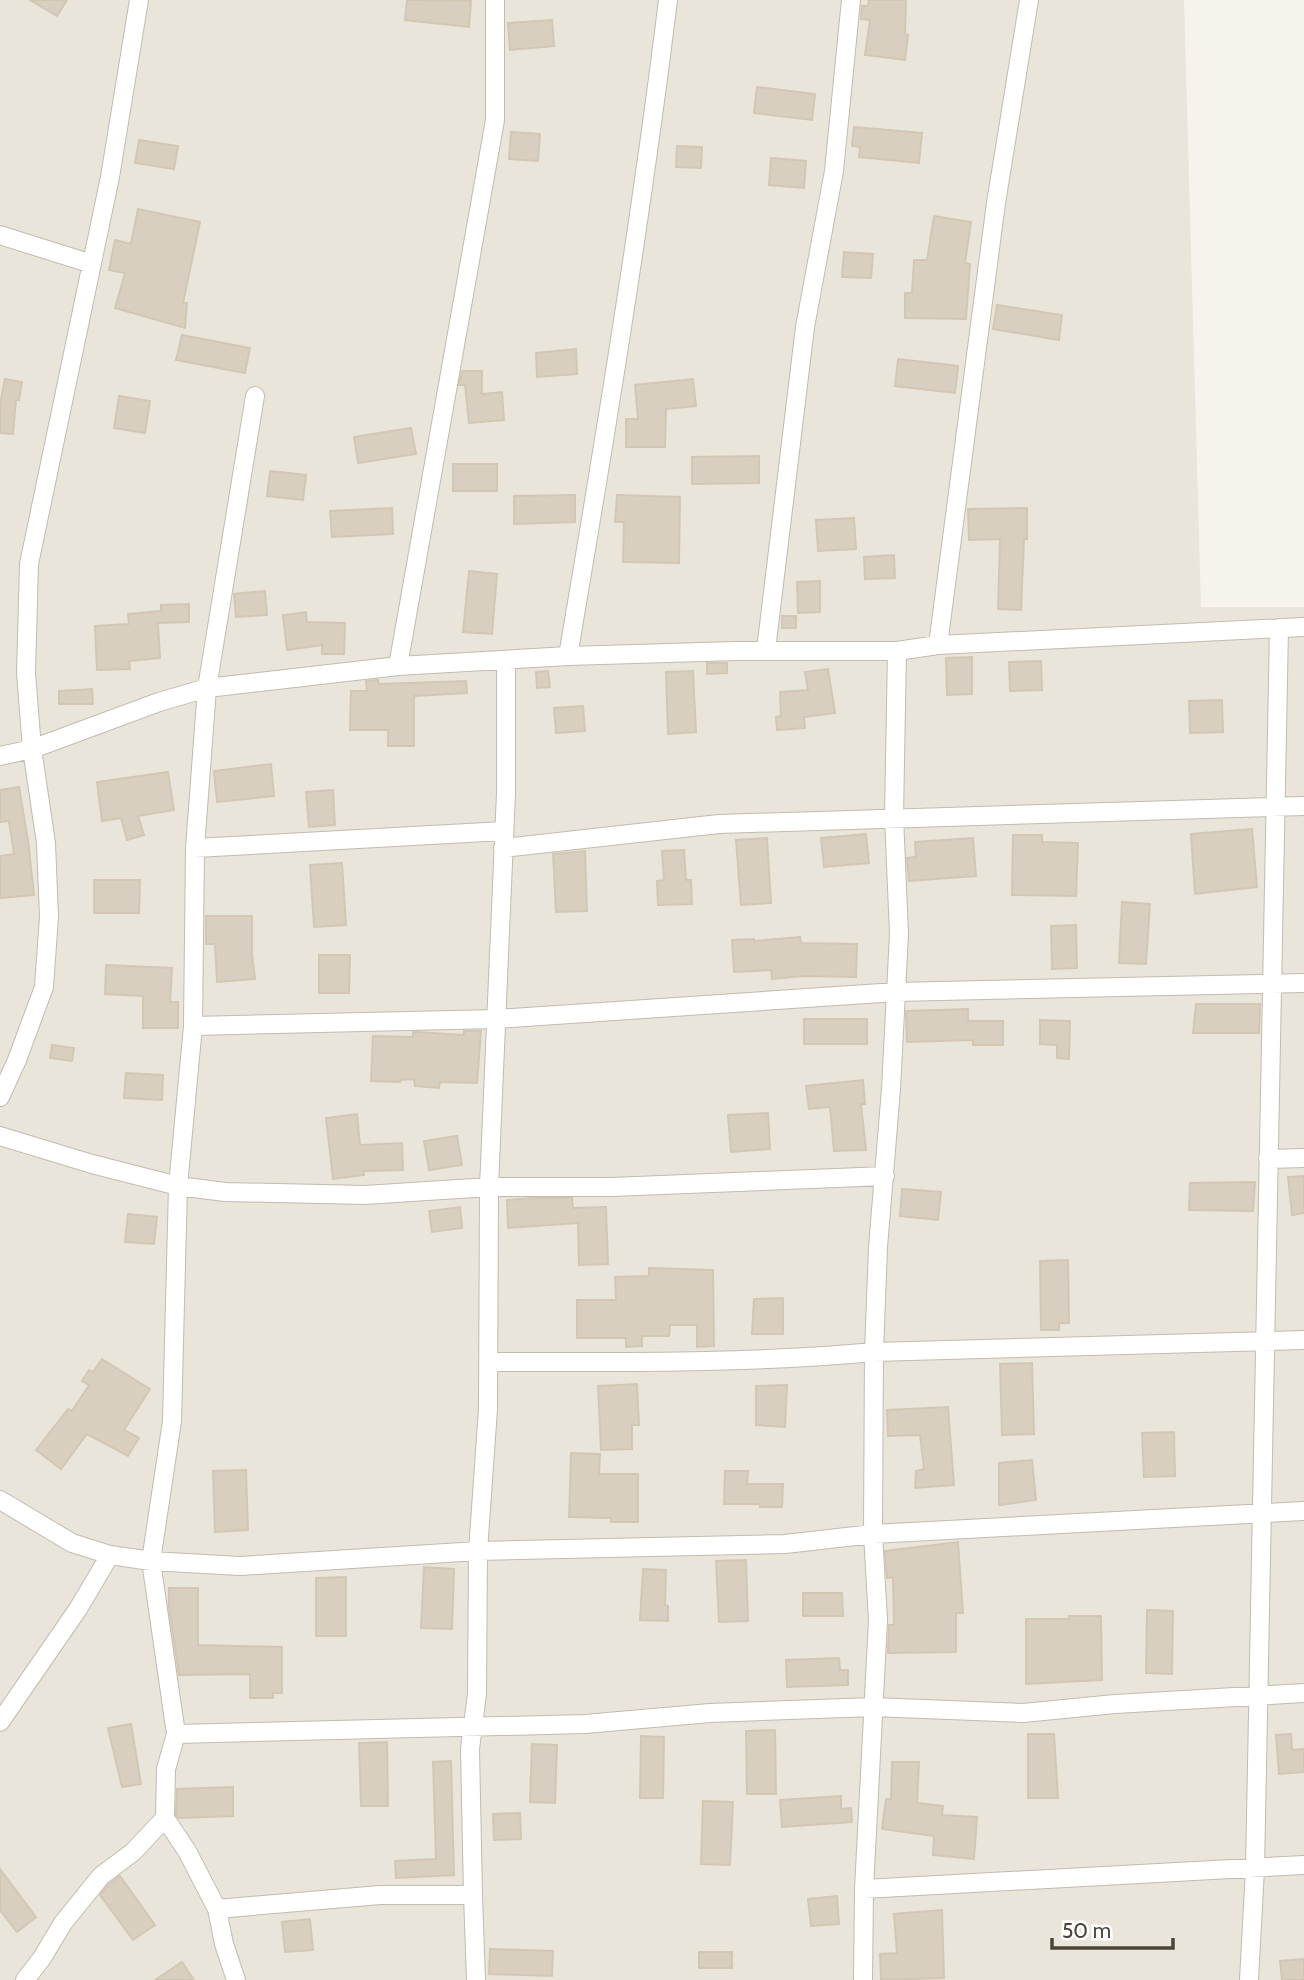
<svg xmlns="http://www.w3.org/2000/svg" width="1304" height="1980" font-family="Cabin,sans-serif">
  <rect width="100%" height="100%" fill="#f6f3ec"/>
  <!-- residential -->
  <path fill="#eae5da" d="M0 0H1184L1201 607H1304V1980H0Z"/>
  <!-- building -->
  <path fill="#d8cfc1" stroke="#d3c7b4" stroke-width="2" d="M30 0H67L57 16Z
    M407 0 471 1 469 27 405 20Z
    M869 0H906L905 34 908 35 905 60 865 55 870 20 861 19 862 6H868Z
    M552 20 554 46 510 50 508 23Z
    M757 87 815 94 812 120 754 113Z
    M854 127 922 133 919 163 859 157 860 147 852 146Z
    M511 132 540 134 538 161 509 159Z
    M139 140 178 146 174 169 135 163Z
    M677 146 702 147 701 168 676 167Z
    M771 158 806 161 804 188 769 185Z
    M138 209 200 222 183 303H187L185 328 115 308 125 273 109 270 115 240 131 244Z
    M934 216 971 222 965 263 970 264 966 319 905 318V293H912L914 260H927Z
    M844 252 873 254 871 278 842 277Z
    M997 305 1062 315 1059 340 993 329Z
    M182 335 250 348 245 373 176 360Z
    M576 349 577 374 537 377 536 353Z
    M898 359 958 366 955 393 895 386Z
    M462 371H482V394L502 392 504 420 469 423 465 385H459Z
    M5 379 22 382 19 400H16L13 434 0 433V404Z
    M693 379 696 406 666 409 665 447H626V419H638L635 385Z
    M119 396 150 401 145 433 114 428Z
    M411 428 416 454 358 463 354 437Z
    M759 456V483L692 484V457Z
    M453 464H497V491H453Z
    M270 471 306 475 303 500 267 496Z
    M575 495V522L514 524V496Z
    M617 495 680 497 679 563 623 562 624 522H615Z
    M392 508 393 534 332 537 330 511Z
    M1027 508V539H1024L1021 610 998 609 1000 539 969 540 968 509Z
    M854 518 856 549 818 551 816 520Z
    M894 555 895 578 865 579 864 557Z
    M469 571 497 574 492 634 463 632Z
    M820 581V612L798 613 797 582Z
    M265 591 267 615 236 617 234 594Z
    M189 604V622L158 623 160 658 129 661 130 669 97 670 95 626 129 624 128 614 161 611V605Z
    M306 612 307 622 345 623 344 654H322V645L287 650 283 615Z
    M782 616H796V628H782Z
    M972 657V694L947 695 946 658Z
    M1041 661 1042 690 1010 691 1009 662Z
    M707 663H727V673L707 674Z
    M828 669 835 713 804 717 805 728 777 730 776 717 781 716 780 692 808 690 805 672Z
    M548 671 550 687 537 688 536 672Z
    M693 671 696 732 668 734 666 672Z
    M378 680 379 684 466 681 467 693 414 696V746H388V730H350L351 691H367L366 681Z
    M92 689 93 704H59V691Z
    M1222 700 1223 732 1190 733 1189 701Z
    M583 706 585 731 556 733 554 708Z
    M271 764 274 796 217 802 214 771Z
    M168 772 174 810 138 816 144 835 127 840 121 818 102 821 97 782Z
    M19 787 28 841 34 895 0 898V856L14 854 9 821 0 822V790Z
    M333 790 335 825 309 827 306 792Z
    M1252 829 1257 887 1195 894 1191 834Z
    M866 834 869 863 824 867 821 838Z
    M1013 835H1042V842L1078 843 1076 896 1012 895Z
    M767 838 771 903 741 905 736 840Z
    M973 838 976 876 909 881 907 858 916 857 915 842Z
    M684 850 686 880H691L692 904 658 905 657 881 664 880 662 851Z
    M585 851 587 911 556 912 553 854Z
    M342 863 346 925 314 927 310 865Z
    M94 880H140L139 913H94Z
    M1122 902 1150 904 1146 964 1119 963Z
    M206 916H252V954L255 979 217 982 215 944H206Z
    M1076 925 1077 968 1052 969 1051 926Z
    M800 937 801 943 857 944 856 977 804 976 772 979 771 970 734 972 732 940 754 939V941Z
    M319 955H350L349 993H319Z
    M106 965 172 968 170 1002H178V1028H143V996L105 994Z
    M1196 1004H1260L1259 1033H1193Z
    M968 1009V1021H1003V1045H973V1040L907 1042 906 1011Z
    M804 1019H867V1044H804Z
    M1040 1020 1070 1021 1069 1059 1057 1058V1045L1040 1044Z
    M464 1031H481L477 1083 440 1082 439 1088 415 1086 414 1079 400 1080V1082L371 1081 373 1036 413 1037V1032H417L464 1035Z
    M52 1045 74 1048 72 1061 50 1058Z
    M126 1073 163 1075 162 1100 124 1098Z
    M863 1080 865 1104H861L866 1150 834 1151 830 1107 809 1109 806 1086Z
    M768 1113 770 1149 731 1152 728 1115Z
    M357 1114 360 1145 402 1143 403 1170 363 1171 364 1175 333 1179 326 1118Z
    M457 1136 462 1165 429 1170 424 1141Z
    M1304 1176V1213L1292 1215 1288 1177Z
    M1255 1182 1253 1211 1189 1210 1190 1183Z
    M902 1189 941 1192 938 1220 900 1216Z
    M532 1198H572L573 1208 606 1207 608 1264 579 1265 578 1223 508 1228 507 1200Z
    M460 1207 462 1228 432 1232 429 1211Z
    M128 1214 157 1217 154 1244 125 1242Z
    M1068 1260 1069 1323H1059V1330H1041L1040 1261Z
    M649 1268 713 1270 714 1346 697 1347V1325H670L669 1336H642V1346L626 1347V1338H577V1300H616L615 1277 649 1276Z
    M783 1298V1334H752L754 1299Z
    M102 1359 150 1389 124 1430 139 1438 128 1456 87 1434 61 1469 36 1450 68 1409 72 1411 89 1385 82 1381 89 1370 93 1372Z
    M1032 1363 1034 1434 1002 1435 1000 1364Z
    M637 1384 639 1425H632V1449L601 1450 598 1386Z
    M787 1385 785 1427 756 1425V1386Z
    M948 1407 954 1485 915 1488 916 1471 924 1469 920 1435 888 1436 887 1410Z
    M1174 1432 1175 1476 1144 1477 1142 1433Z
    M571 1453 600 1454 599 1474H638V1522H611V1518L569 1517Z
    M1032 1460 1036 1500 999 1505V1463Z
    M246 1470 248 1530 215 1532 213 1471Z
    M725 1471H748L747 1484H783L782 1507H760V1504H724Z
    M958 1542 963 1613H956V1652L888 1653 889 1625H894L893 1577 887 1578 885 1551Z
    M746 1560 748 1621 719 1622 716 1561Z
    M424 1567 454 1569 452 1629 421 1628Z
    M643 1569 666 1570 665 1605 668 1606V1621L640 1620Z
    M346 1577V1636H316V1578Z
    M169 1588H198V1645L282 1647V1693H273V1698H250V1674L179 1675 169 1607Z
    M803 1593H842L843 1616H803Z
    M1147 1610 1173 1611 1172 1674 1146 1673Z
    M1069 1616H1101L1102 1680 1026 1684V1619H1069Z
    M839 1658 840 1670H848V1685L787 1687 786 1660Z
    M131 1724 141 1784 122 1787 108 1728Z
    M775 1730 776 1794H747L746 1731Z
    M1028 1734H1054L1058 1798H1028Z
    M1291 1734 1292 1750 1304 1749V1772L1279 1774 1276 1735Z
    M641 1736 664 1737 663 1798H640Z
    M387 1742 388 1806H361L359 1743Z
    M532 1744 557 1745 555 1803 530 1802Z
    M451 1761 454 1875 396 1878 395 1861 436 1859 433 1762Z
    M892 1762H919L917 1803 943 1806 942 1815 977 1817 974 1859 933 1855 934 1836 882 1829 886 1799H891Z
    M233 1787V1816L179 1818 176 1815 177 1789Z
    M841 1796V1809L851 1808 852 1822 782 1827 780 1800Z
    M703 1801 733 1802 730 1865 701 1864Z
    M520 1813 521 1839 494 1840 493 1814Z
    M0 1869 36 1917 17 1932 0 1910Z
    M120 1876 155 1925 133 1940 100 1895 108 1885Z
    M837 1896 839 1924 811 1926 808 1899Z
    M942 1910 944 1978 881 1980 880 1954 897 1953 894 1914Z
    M310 1919 313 1950 285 1952 282 1922Z
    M490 1949 553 1951 552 1976 489 1974Z
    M699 1952H732V1968H699Z
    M1304 1959V1980H1282L1280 1961Z
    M182 1962 194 1980H155Z"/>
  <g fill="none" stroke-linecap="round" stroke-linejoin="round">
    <defs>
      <path id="minor" d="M0 235 92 264
        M255 396 207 688 195 848 193 1026 178 1186 225 1192 365 1195 489 1187H612L885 1176
        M938 645 996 203 1029 0
        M766 650 805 327 834 171 851 0
        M897 651 894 817 899 934 891 1089 878 1247 874 1352 873 1534 1304 1511
        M568 656C605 438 641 220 668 0
        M398 666 495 120V0
        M0 756 32 749 159 702 207 688 398 666 568 656 736 651H897L938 645 1304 627
        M195 848 504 831
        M503 848 719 824 1304 806
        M193 1026 496 1019 896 992 1304 983
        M0 1097 17 1060 44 987 49 917 46 843 32 749 26 673 29 564 110 177 139 0
        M0 1136 92 1164 178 1186 172 1421 151 1561 176 1734 166 1769 165 1818 187 1851 217 1909 224 1944 236 1980
        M1268 1159 1304 1158
        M488 1362C617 1362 746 1364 874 1352L1304 1340
        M0 1500 72 1543 110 1555 151 1561 240 1566 478 1551 785 1544 873 1534 878 1620 864 1889 863 1980
        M0 1722 78 1609 110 1555
        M176 1734 585 1724 710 1713 873 1707 1023 1713 1115 1704 1304 1693
        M864 1889 1304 1865
        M473 1895 476 1980
        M217 1909 380 1895H473L470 1749 477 1694 478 1551 488 1409 489 1187 506 793V661
        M25 1980 42 1958 63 1923 101 1876 133 1852 165 1818
        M1249 1980 1255 1869 1279 628"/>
    </defs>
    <!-- minor casing -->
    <use href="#minor" stroke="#c2bbae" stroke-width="20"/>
    <!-- minor -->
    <use href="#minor" stroke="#fff" stroke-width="18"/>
  </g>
  <!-- scale -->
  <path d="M1052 1938v10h121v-10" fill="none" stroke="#4b4439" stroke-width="3.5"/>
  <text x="1062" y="1938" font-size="21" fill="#4b4439" stroke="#ffffff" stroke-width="5" paint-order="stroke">50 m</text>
</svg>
